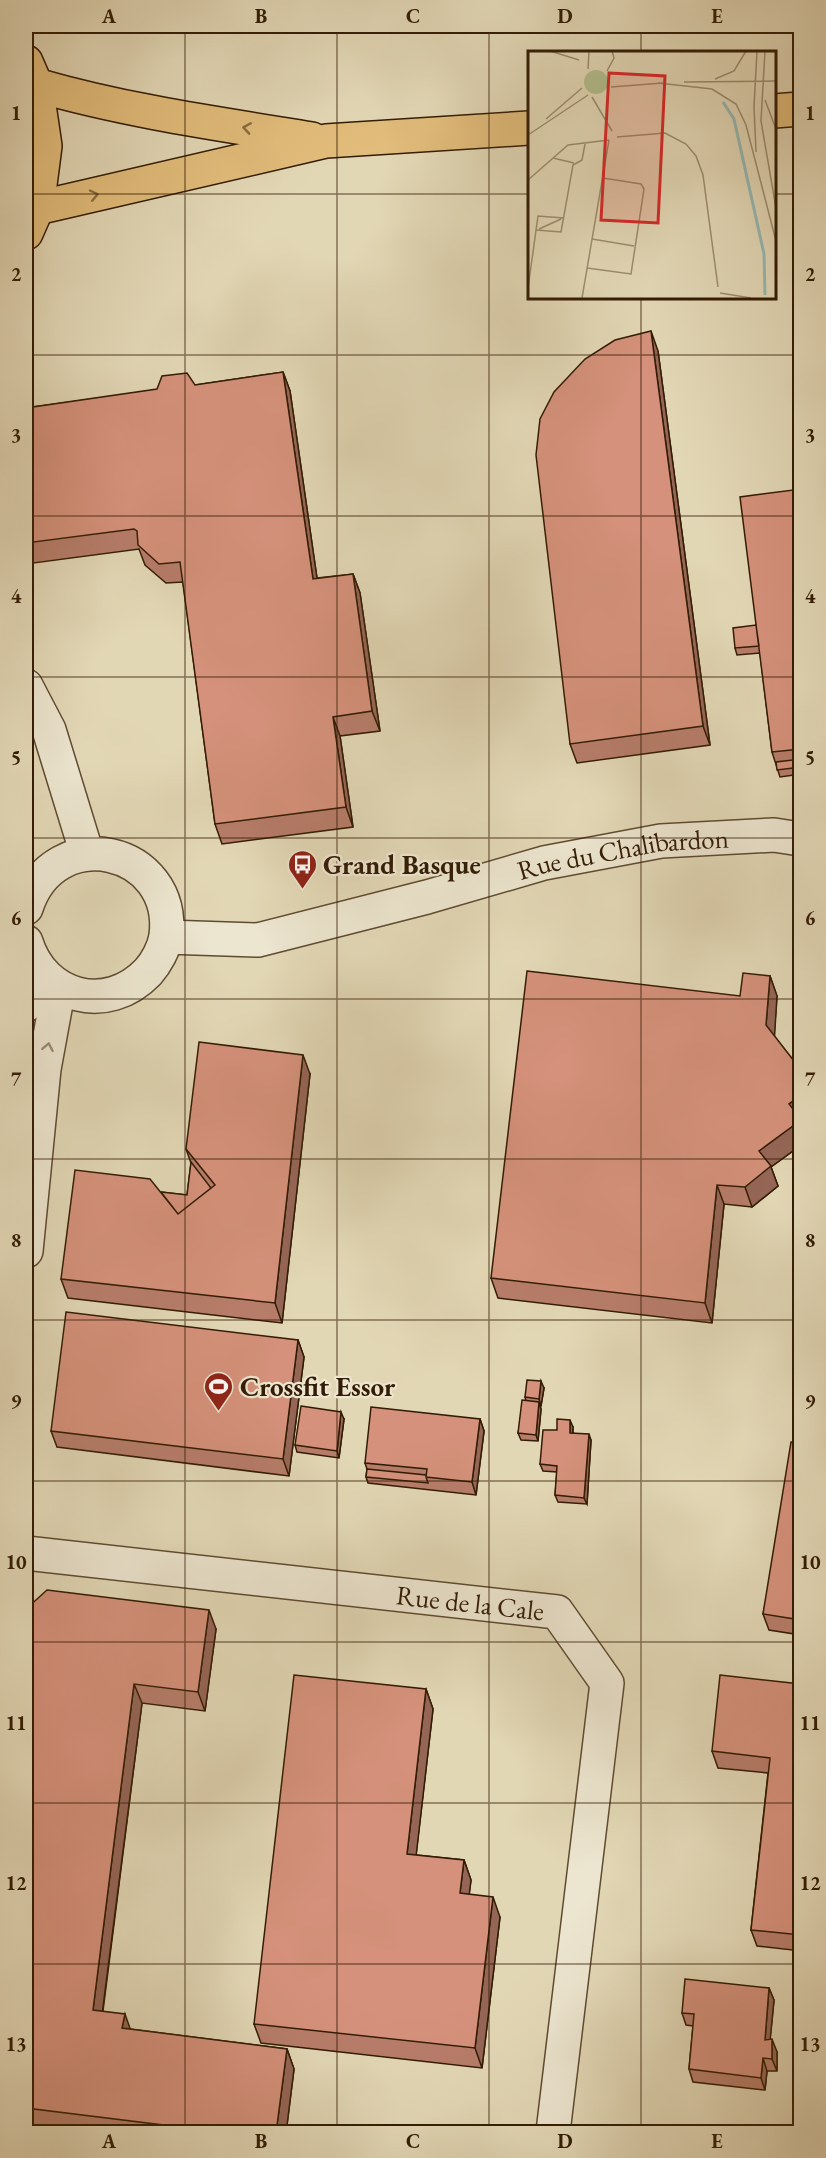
<svg xmlns="http://www.w3.org/2000/svg" width="826" height="2158" font-family="'EB Garamond',serif">
  <rect width="100%" height="100%" fill="#e2d7b5"/>
  <filter id="stains"><feTurbulence type="fractalNoise" baseFrequency=".00333" numOctaves="4"/><feColorMatrix values="0 0 0 0 .2 0 0 0 0 .09 0 0 0 0 .02 0 0 0 .5 -.17"/></filter>
  <radialGradient id="worn" r=".72"><stop offset=".6" stop-color="#630" stop-opacity="0"/><stop offset="1" stop-color="#630" stop-opacity=".3"/></radialGradient>
  <g fill="none" stroke-linecap="round" stroke-linejoin="round">
    <defs>
      <g id="minor">
        <path d="M26 686 49 730 87 854"/>
        <path d="M26 908C54 819 177 848 166 936 164 949 156 963 148 972 107 1015 43 998 26 942"/>
        <path id="s1" d="M166 937 258 940 427 897 544 863 661 841 774 835 800 839"/>
        <path d="M26 1005 53 984"/>
        <path d="M26 1251 44 1069 59 987"/>
        <path id="s2" d="M26 1553 557 1612 607 1683 553 2132"/>
      </g>
      <path id="primary" d="M26 62 36 85 45 146 37 208 26 233"/>
      <path id="motorway" d="M36 85C126 111 219 124 312 139
        M774 111 800 109
        M37 208 326 141 529 128"/>
    </defs>
    <!-- minor casing -->
    <use href="#minor" stroke="#5f4b31" stroke-width="36"/>
    <!-- primary casing -->
    <use href="#primary" stroke="#331c05" stroke-width="36"/>
    <!-- motorway casing -->
    <use href="#motorway" stroke="#331c05" stroke-width="36"/>
    <!-- minor -->
    <use href="#minor" stroke="#ece5cf" stroke-width="33"/>
    <!-- primary -->
    <use href="#primary" stroke="#e1bc7a" stroke-width="33"/>
    <!-- motorway -->
    <use href="#motorway" stroke="#e1bc7a" stroke-width="33"/>
  </g>
  <!-- wall -->
  <path fill="#b77d6a" stroke="#331c05" stroke-width="1.5" d="M658 351 710 745 577 763 570 744Z
    M283 372 290 391 317 578 353 574 360 593 380 731 340 736 353 827 222 844 215 824 183 582 166 583 145 565 139 549 26 564V408L195 385Z
    M801 489V774L780 777 772 752 760 653 737 655 735 648 756 625Z
    M770 976 777 996 774 1036 801 1070V1145L771 1167 778 1186 752 1207 724 1204 712 1323 498 1298 491 1278 740 996Z
    M310 1074 282 1323 68 1298 61 1279 161 1192 187 1195 191 1163 186 1149Z
    M298 1340 304 1357 289 1476 57 1447 51 1431Z
    M544 1388 541 1406H540L541 1409 538 1441 521 1440 518 1433 526 1401 525 1397Z
    M344 1419 339 1458 297 1452 295 1445Z
    M480 1419 484 1431 476 1495 368 1483 366 1477 367 1469 365 1463Z
    M573 1427V1433L591 1440 587 1504 558 1502 555 1495 557 1472 543 1471 540 1464 557 1430Z
    M801 1443V1635L769 1630 763 1614Z
    M26 1609 216 1629 205 1711 142 1703 103 2011 130 2029 287 2049 294 2069 286 2133H74L26 2126Z
    M801 1684V1951L757 1946 751 1930 768 1773 718 1768 712 1751Z
    M426 1689 433 1709 416 1855 464 1860 471 1880 469 1894 500 1917 482 2068 261 2043 254 2024Z
    M769 1988 774 2000 770 2039 777 2052V2071H767L765 2090 693 2082 689 2069 693 2026 686 2025 682 2013Z"/>
  <!-- shaded-wall -->
  <path fill="#956656" stroke="#331c05" stroke-width="1.5" d="M651 331 658 351 710 745 703 726Z
    M283 372 290 391 320 599 313 579Z
    M353 574 360 593 380 731 372 711Z
    M333 717 340 736 353 827 346 807Z
    M770 976 777 996 774 1045 766 1025Z
    M303 1055 310 1074 282 1323 275 1303Z
    M801 1095V1145L771 1167 778 1186 752 1207 745 1187 759 1151 789 1104Z
    M717 1185 724 1204 712 1323 705 1303Z
    M298 1340 304 1357 289 1476 283 1459Z
    M541 1381 544 1388 541 1406 539 1399Z
    M539 1402 541 1409 538 1441 536 1435Z
    M341 1412 344 1419 339 1458 337 1451Z
    M480 1419 484 1431 476 1495 472 1482Z
    M570 1420 573 1427 572 1440 570 1433Z
    M589 1434 591 1440 587 1504 584 1498Z
    M209 1610 216 1629 205 1711 198 1692Z
    M134 1684 142 1703 100 2030 93 2010Z
    M426 1689 433 1709 414 1874 407 1854Z
    M464 1860 471 1880 467 1913 460 1893Z
    M493 1897 500 1917 482 2068 475 2048Z
    M769 1988 774 2000 769 2052 765 2040Z
    M125 2014 132 2034 122 2028Z
    M772 2039 777 2052V2071L772 2059Z
    M287 2049 294 2069 286 2133H276Z
    M763 2058 767 2071 765 2090 761 2078Z"/>
  <!-- building -->
  <path fill="#d5917b" stroke="#331c05" stroke-width="1.5" d="M651 331 703 726 570 744 536 455 540 419 554 392 585 359 615 340Z
    M283 372 313 579 353 574 372 711 333 717 346 807 215 824 180 562 159 564 138 545 137 531 134 529 26 543V408L157 389 162 376 187 373 195 385Z
    M801 489V749L772 752 740 497Z
    M756 625 759 646 735 648 733 628Z
    M801 759V767L777 770 776 762Z
    M527 971 740 996 743 973 770 976 766 1025 801 1070V1095L789 1104 801 1119V1120L759 1151 771 1166 745 1187 717 1185 705 1303 491 1278Z
    M199 1042 303 1055 275 1303 61 1279 75 1170 150 1179 178 1214 215 1185 186 1149Z
    M191 1162 211 1188 178 1214 161 1192 187 1195Z
    M66 1312 298 1340 283 1459 51 1431Z
    M527 1380 541 1381 539 1399 525 1397Z
    M522 1400 539 1402 536 1435 518 1433Z
    M301 1406 341 1412 337 1451 295 1445Z
    M371 1407 480 1419 472 1482 426 1477 427 1469 365 1463Z
    M557 1419 570 1420V1433L589 1434 584 1498 555 1495 557 1466 540 1464 543 1430H557Z
    M791 1442 801 1443V1620L763 1614Z
    M367 1469 426 1475V1477L428 1483 366 1477Z
    M47 1590 209 1610 198 1692 134 1684 93 2010 125 2014 122 2028 287 2049 276 2133H162L163 2125 26 2108V1609Z
    M294 1675 426 1689 407 1854 464 1860 460 1893 493 1897 475 2048 254 2024Z
    M720 1675 801 1684V1935L751 1930 770 1758 712 1751Z
    M685 1979 769 1988 765 2040 772 2039V2059L763 2058 761 2078 689 2069 694 2014 682 2013Z"/>
  <!-- one-way arrows -->
  <defs><path id="oneway-chevron" d="M-2-3.5L2.5 0L-2 3.5" fill="none" stroke-width="1.6" stroke-linecap="round" stroke-linejoin="round" transform="scale(1.5)"/></defs>
  <g stroke="#8a6c40">
    <use href="#oneway-chevron" transform="translate(247 128) rotate(-171)"/>
    <use href="#oneway-chevron" transform="translate(94 195) rotate(-12)"/>
  </g>
  <use stroke="#998b74" href="#oneway-chevron" transform="translate(48 1047) rotate(-79)"/>
  <!-- grid -->
  <path fill="none" stroke="#331c05" stroke-width="1.5" stroke-opacity="0.55" d="M185 26V2132M337 26V2132M489 26V2132M641 26V52M26 194H529M774 194H800M641 297V2132M26 355H800M26 516H800M26 677H800M26 838H800M26 999H800M26 1159H800M26 1320H800M26 1481H800M26 1642H800M26 1803H800M26 1964H800"/>
  <!-- icons -->
  <defs>
    <symbol id="bus-pin" viewBox="-11 -11 22 30"><path d="M0 17L-7.5 6A9.5 9.5 0 1 1 7.5 6Z" fill="#8f2418" stroke="#ece5cf"/><path d="M-5-6H5V4H4V6H2V4H-2V6H-4V4H-5ZM-3.5-4V0h7V-4ZM-3.5 1.2v1.5H-2V1.2ZM2 1.2v1.5H3.5V1.2Z" fill="#fff"/></symbol>
    <symbol id="stadium-pin" viewBox="-11 -11 22 30"><path d="M0 17L-7.5 6A9.5 9.5 0 1 1 7.5 6Z" fill="#8f2418" stroke="#ece5cf"/><path d="M0-5a6.5 5 0 1 0 0 10a6.5 5 0 1 0 0-10ZM-3.5-1.8h7v3.6h-7Z" fill="#fff"/></symbol>
  </defs>
  <g fill-rule="evenodd">
    <use href="#bus-pin" x="286" y="848" width="33" height="45"/>
    <use href="#stadium-pin" x="202" y="1370" width="33" height="45"/>
  </g>
  <g text-anchor="middle" dominant-baseline="central" stroke-width="4.5" stroke-linejoin="round" paint-order="stroke">
    <!-- street labels -->
    <g font-size="27" fill="#331c05" stroke="#ece5cf">
      <text stroke="none"><textPath href="#s1" startOffset="468">Rue du Chalibardon</textPath></text>
      <text stroke="none"><textPath href="#s2" startOffset="447">Rue de la Cale</textPath></text>
    </g>
    <!-- poi labels -->
    <g font-size="27" font-weight="bold" fill="#331c05" stroke="#ece5cf" text-anchor="start">
      <text x="323" y="864">Grand Basque</text>
      <text x="240" y="1386">Crossfit Essor</text>
    </g>
  </g>
  <!-- overview -->
  <g transform="translate(528 51)">
    <rect width="248" height="248" fill="#e2d7b5"/>
    <path d="M56 31a12 12 0 1 1 24 0a12 12 0 1 1-24 0Z" fill="#b2be8e"/>
    <path fill="none" stroke="#95b8b3" stroke-width="3" d="M195 51 206 68 236 203 237 244"/>
    <path fill="none" stroke="#9c8c6f" stroke-width="1.5" d="M22 0 51 9M237 0 233 70 248 157M60 18 61 0M79 20 86 7 84 0M187 28 206 20 218 0M156 31 248 30M130 32 184 38 208 53 218 74 248 190M83 36 135 32M64 46 84 80M237 49 248 78M18 68 54 37M0 84 60 44M89 86 137 82 158 93 168 105 175 124 190 236M228 101 226 56 229 0M25 107 46 112M0 129 40 94 81 89M11 178 33 168M8 179 33 181 45 114 54 109 57 93M64 188 106 195M59 217 103 223 116 138 113 133 75 127M0 237 10 165 36 167M192 242 223 247M54 247 81 89"/>
    <path fill="#d62828" fill-opacity="0.15" stroke="#d62828" stroke-width="3" d="M81 22 137 25 130 172 73 169Z"/>
    <rect width="248" height="248" fill="none" stroke="#331c05" stroke-width="3"/>
  </g>
  <!-- margin -->
  <rect width="826" height="2158" fill="none" stroke="#e2d7b5" stroke-width="66"/>
  <rect x="33" y="33" width="760" height="2092" fill="none" stroke="#331c05" stroke-width="2"/>
  <g font-size="20" text-anchor="middle" font-weight="bold" fill="#331c05">
    <text x="109" y="23">A</text>
    <text x="261" y="23">B</text>
    <text x="413" y="23">C</text>
    <text x="565" y="23">D</text>
    <text x="717" y="23">E</text>
    <text x="16" y="120">1</text>
    <text x="810" y="120">1</text>
    <text x="16" y="281">2</text>
    <text x="810" y="281">2</text>
    <text x="16" y="442">3</text>
    <text x="810" y="442">3</text>
    <text x="16" y="603">4</text>
    <text x="810" y="603">4</text>
    <text x="16" y="764">5</text>
    <text x="810" y="764">5</text>
    <text x="16" y="925">6</text>
    <text x="810" y="925">6</text>
    <text x="16" y="1086">7</text>
    <text x="810" y="1086">7</text>
    <text x="16" y="1247">8</text>
    <text x="810" y="1247">8</text>
    <text x="16" y="1408">9</text>
    <text x="810" y="1408">9</text>
    <text x="16" y="1569">10</text>
    <text x="810" y="1569">10</text>
    <text x="16" y="1730">11</text>
    <text x="810" y="1730">11</text>
    <text x="16" y="1890">12</text>
    <text x="810" y="1890">12</text>
    <text x="16" y="2051">13</text>
    <text x="810" y="2051">13</text>
    <text x="109" y="2148">A</text>
    <text x="261" y="2148">B</text>
    <text x="413" y="2148">C</text>
    <text x="565" y="2148">D</text>
    <text x="717" y="2148">E</text>
  </g>
  <rect width="100%" height="100%" filter="url(#stains)"/>
  <rect width="100%" height="100%" fill="url(#worn)"/>
</svg>
